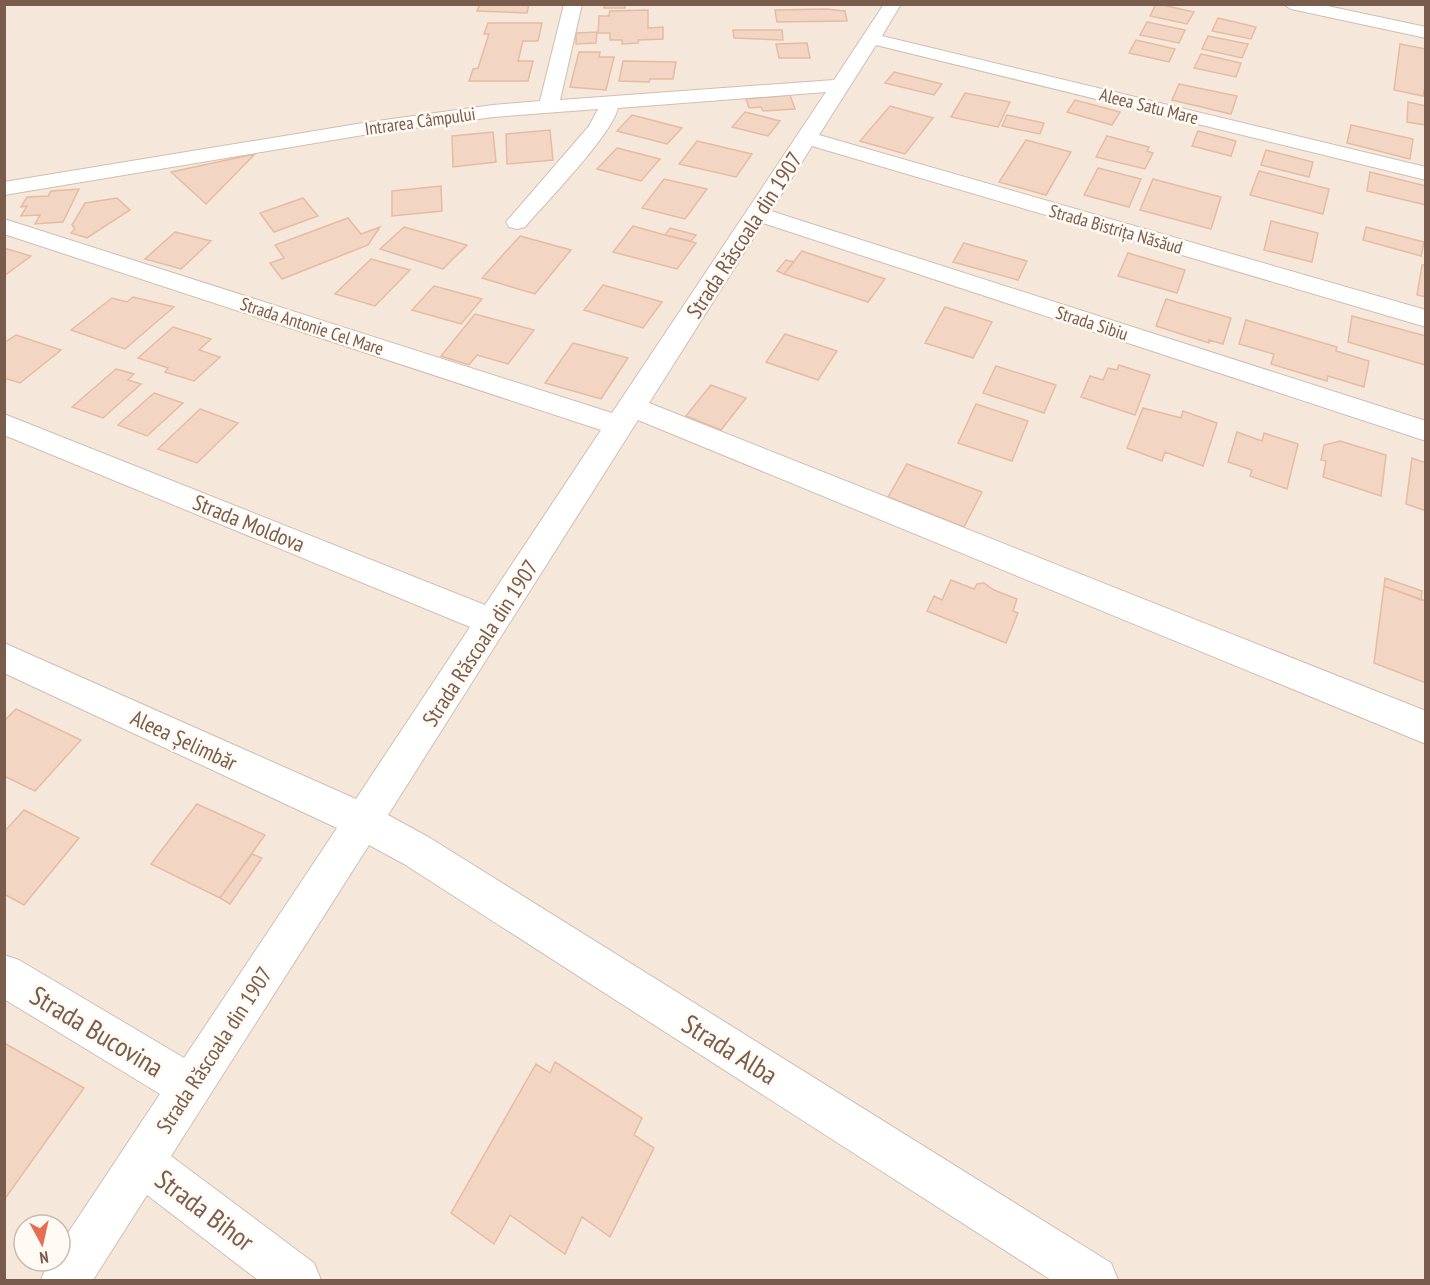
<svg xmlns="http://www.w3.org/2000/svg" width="1430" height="1285" font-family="'PT Sans Narrow',sans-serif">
  <rect width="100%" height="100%" fill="#fdf6ec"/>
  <!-- residential -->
  <path fill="#f5e8da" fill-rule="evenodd" d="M5 5H1425V1280H5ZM24 1225H60V1261H24Z"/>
  <!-- building -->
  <path fill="#f3d5c3" stroke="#e6bba3" stroke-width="1.5" d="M480 4H529L527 13 477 11Z
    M604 4H625V8H604Z
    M1156 4H1158L1194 12 1187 24 1150 16Z
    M826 9 845 11 847 21 777 22 775 10Z
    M648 10V28L663 27V39L638 40V43L622 44V40H610V33H598L599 16H609L610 11Z
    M1218 18 1256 27 1251 39 1212 31Z
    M1147 22 1185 30 1179 43 1140 35Z
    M488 23H542L538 41H523L518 61H533L528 81H469L473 69 478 68 489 34H484Z
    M733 30H782L783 40 734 38Z
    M597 32 596 43 576 44V33Z
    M1208 36 1248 44 1242 58 1202 49Z
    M1136 40 1175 49 1169 62 1129 53Z
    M807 43 810 58H779L776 44Z
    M1400 44 1426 49V82L1423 96 1394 90Z
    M579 52H600L599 57H614L606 90 570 87Z
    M1201 54 1241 63 1236 77 1194 68Z
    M623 61 676 62 673 79H650L649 82 619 81Z
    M894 72 942 84 934 95 885 83Z
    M1179 84 1237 96 1231 114 1172 100Z
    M965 93 1010 102 998 127 951 117Z
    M790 95 795 109 763 111 761 107 749 108 746 99Z
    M1075 100 1120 112 1112 125 1067 112Z
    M1408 102 1426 106V125L1407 122Z
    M890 106 933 118 905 154 860 141Z
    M745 112 780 121 768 136 732 127Z
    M632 115 682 128 667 144 617 131Z
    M1007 115 1044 123 1040 134 1002 126Z
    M1351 125 1413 139 1410 159 1347 143Z
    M550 130 553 160 507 164 506 134Z
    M1198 131 1236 141 1231 156 1192 146Z
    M493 132 496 162 453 167 452 136Z
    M1107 136 1149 147 1147 151 1153 153 1145 169 1096 157Z
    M1026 140 1071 152 1046 195 999 182Z
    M697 141 752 154 736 177 679 164Z
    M617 148 660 159 641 181 597 169Z
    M1266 150 1313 162 1309 177 1261 165Z
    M255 154 206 204 171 172Z
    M1098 168 1141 179 1129 207 1084 195Z
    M1259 171 1329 189 1323 214 1250 195Z
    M1370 172 1426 186V205L1367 191Z
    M664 179 707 189 685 219 642 208Z
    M1153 179 1221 197 1211 229 1140 210Z
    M441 186 442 211 392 216V191Z
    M79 189 63 222 35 224 40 215 21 216 27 206 21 207 27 197 48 196 51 191Z
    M117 198 130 210 87 238 71 233 75 229 72 225 85 203Z
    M303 198 318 216 274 232 260 213Z
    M348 218 361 234 380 227 368 245 282 279 270 263 284 258 275 245Z
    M1271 221 1318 233 1312 262 1264 250Z
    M633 226 665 235 696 243 677 269 613 252Z
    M404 227 467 245 443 269 380 249Z
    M1366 227 1424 242 1421 256 1363 240Z
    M670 228 696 235 691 241 665 235Z
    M175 232 211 241 181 269 145 259Z
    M520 236 571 250 535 294 482 278Z
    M964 243 1027 261 1018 280 953 262Z
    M4 248 31 256 4 276Z
    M802 251 885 279 868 302 784 274Z
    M1128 253 1185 270 1177 293 1118 276Z
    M371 259 410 270 375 306 335 294Z
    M786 260 794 262 784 274 777 271Z
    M1422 265H1426V297L1417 295Z
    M603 285 662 302 643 328 584 310Z
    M434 286 482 299 461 324 412 310Z
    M133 297 174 307 125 349 71 330 112 298 127 302Z
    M1166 299 1231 318 1223 344 1209 340V343L1156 326Z
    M945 307 992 322 973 358 925 343Z
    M475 314 534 330 508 364 477 355 469 365 441 356Z
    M1352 316 1426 336 1425 365 1348 342Z
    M1246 320 1337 347 1336 351 1369 361 1364 387 1328 376 1327 381 1271 364 1274 354 1239 344Z
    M173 327 211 339 199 350 220 357 194 381 165 372 168 368 138 358Z
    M785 334 837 351 818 380 766 362Z
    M16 335 61 350 20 383 4 378V343Z
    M573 343 628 358 601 399 545 383Z
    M1119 365 1150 375 1135 415 1081 397 1090 376 1103 380 1108 368 1117 370Z
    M996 366 1056 385 1044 413 983 393Z
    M116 369 134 374 128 380 141 384 103 418 72 407Z
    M711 385 746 398 721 430 686 416Z
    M154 393 183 403 147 436 118 425Z
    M976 404 1028 421 1012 461 958 443Z
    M1143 408 1181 418 1183 411 1217 423 1203 466 1165 452 1162 461 1127 448Z
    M200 409 238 423 197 463 158 449Z
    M1237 432 1262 441 1264 433 1298 444 1287 489 1250 476 1252 470 1228 462Z
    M1340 441 1386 455 1381 496 1323 477 1326 461 1321 460 1324 445Z
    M1412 458 1426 463V511L1406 504Z
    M907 464 982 492 964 527 888 497Z
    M1385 578 1422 591 1421 600 1384 586Z
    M951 580 974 589 977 584 984 583 994 590 1017 599 1013 611 1018 613 1006 643 927 611 934 596 942 600Z
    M1384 586 1426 601V683L1374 663Z
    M16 709 81 740 35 791 4 776V721Z
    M197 804 265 835 220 898 151 864Z
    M24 810 79 838 24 905 4 894V832Z
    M252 854 262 858 230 904 220 898Z
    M4 1043 84 1088 4 1200Z
    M555 1062 642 1118 634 1135 654 1148 610 1237 582 1217 565 1254 510 1215 494 1244 451 1213 536 1064 550 1073Z"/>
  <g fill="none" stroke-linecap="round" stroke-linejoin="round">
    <defs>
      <path id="street" d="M564 4H582L560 100 834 80 884 4H901L882 36 1426 167V180L876 45 819 135 1426 310V327L812 146 771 211 1426 421V441L763 223 649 403 1426 711V744L638 420 388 815 430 838 1111 1263 1118 1280H1051L404 864 369 845 171 1156 314 1263 321 1280H258L147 1195 93 1280H41L49 1261H60V1245L160 1094 4 999V955L19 960 184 1058 337 828 4 673V643L356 799 470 627 4 435V414L485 605 601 430 4 234V219L612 413 826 92 618 108C611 136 547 201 525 227L517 229 509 227 506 222 589 126 598 109 493 117 363 135 4 195V182L363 123 493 105 540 101Z
        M1283 4H1318L1426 27V38L1291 9Z"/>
    </defs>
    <!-- street casing -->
    <use href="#street" stroke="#d1beb0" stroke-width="2"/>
    <!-- street -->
    <use href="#street" fill="#fff" fill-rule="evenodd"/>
  </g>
  <g text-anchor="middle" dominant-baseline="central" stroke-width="5" stroke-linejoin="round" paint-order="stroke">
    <!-- far-street labels -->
    <g font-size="18" fill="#7a5c4d" stroke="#fffaf3">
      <text transform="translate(1149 106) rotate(14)">Aleea Satu Mare</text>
      <text transform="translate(420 121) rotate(-8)">Intrarea Câmpului</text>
      <text transform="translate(1116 229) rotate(16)">Strada Bistrița Năsăud</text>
      <text transform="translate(1092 323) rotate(18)">Strada Sibiu</text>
      <text transform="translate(312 326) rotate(18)">Strada Antonie Cel Mare</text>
    </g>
    <!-- street labels -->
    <g font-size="22" fill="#7a5c4d" stroke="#fffaf3">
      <text transform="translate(744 235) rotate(-57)">Strada Răscoala din 1907</text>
      <text transform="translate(249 523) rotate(22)">Strada Moldova</text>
      <text transform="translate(480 643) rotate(-57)">Strada Răscoala din 1907</text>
      <text transform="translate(184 740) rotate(25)">Aleea Șelimbăr</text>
      <text transform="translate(214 1050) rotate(-57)">Strada Răscoala din 1907</text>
    </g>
    <!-- near-street labels -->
    <g font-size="27" fill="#7a5c4d" stroke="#fffaf3">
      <text transform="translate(97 1031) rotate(31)">Strada Bucovina</text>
      <text transform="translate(730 1049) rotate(32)">Strada Alba</text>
      <text transform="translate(205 1210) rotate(37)">Strada Bihor</text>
    </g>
  </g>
  <!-- border -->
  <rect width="1430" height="1285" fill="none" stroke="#7a5c4d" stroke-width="12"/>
  <!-- north arrow -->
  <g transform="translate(42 1243) rotate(172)"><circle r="28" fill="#fffaf3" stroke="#cabbb1" stroke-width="1.5"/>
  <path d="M0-4.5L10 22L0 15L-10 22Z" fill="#e76f51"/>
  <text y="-9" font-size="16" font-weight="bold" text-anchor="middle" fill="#7a5c4d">N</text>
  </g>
</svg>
